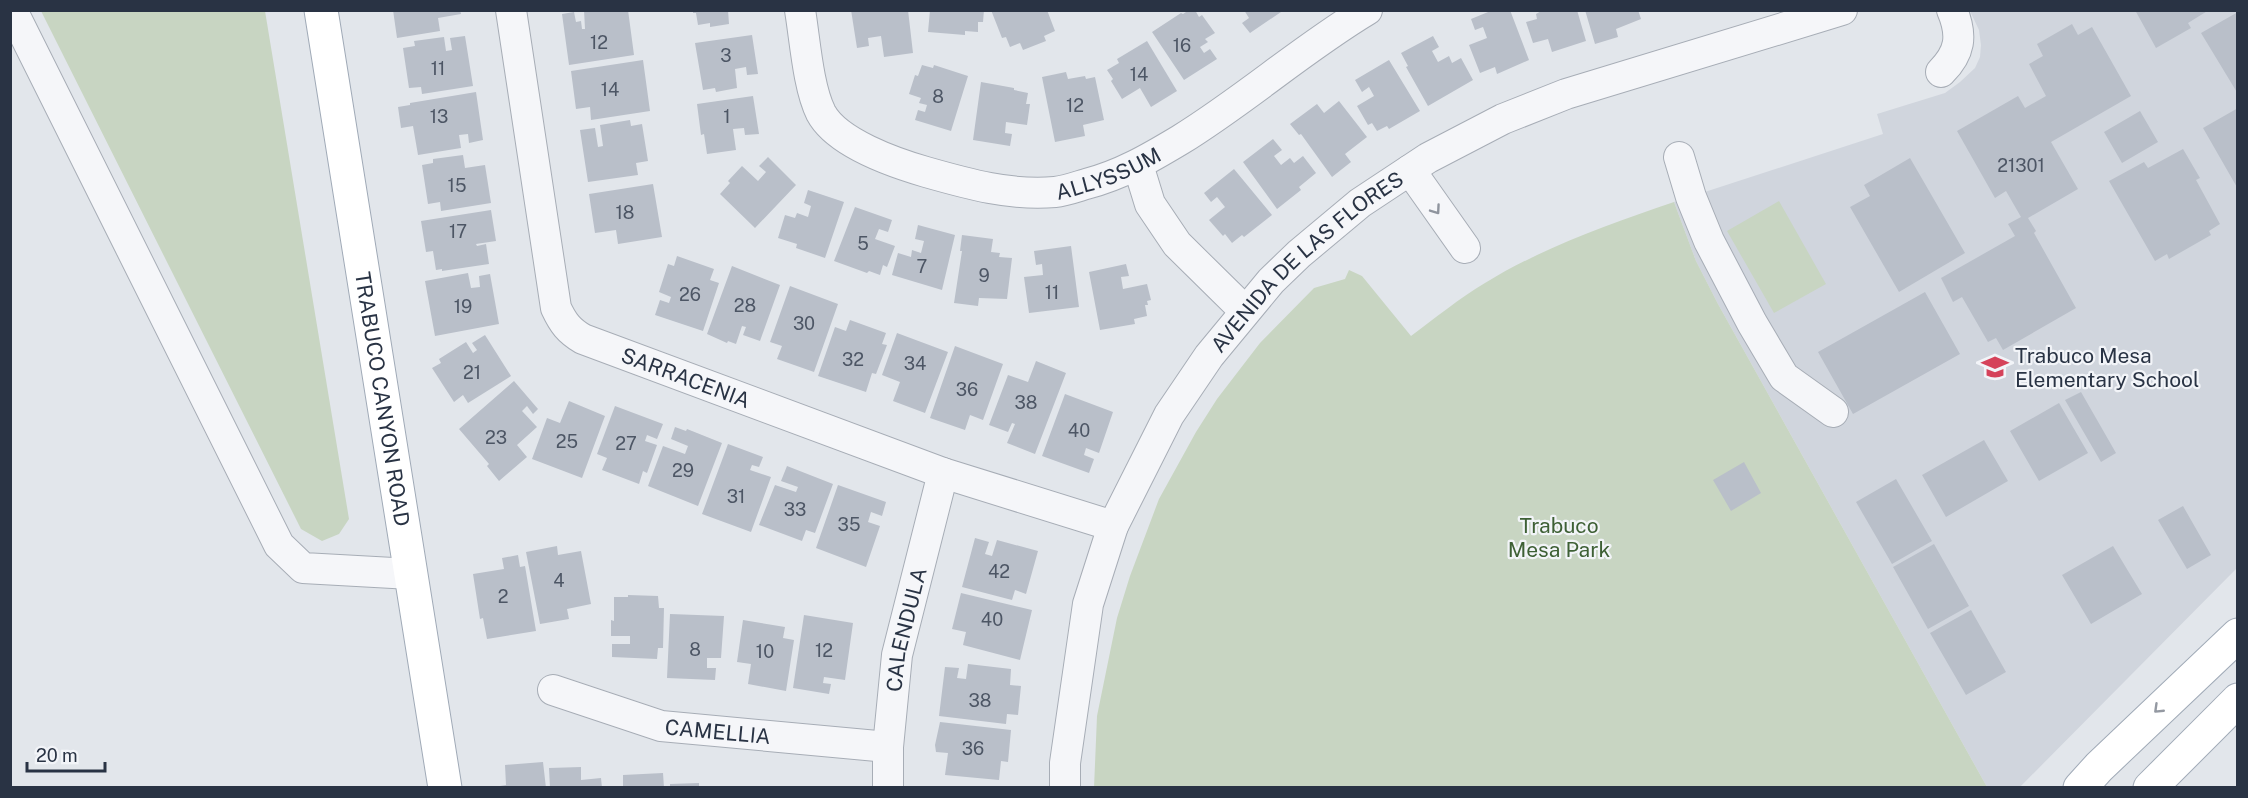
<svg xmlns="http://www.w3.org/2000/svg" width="2248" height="798" font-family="'Public Sans',sans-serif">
  <rect width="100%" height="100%" fill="#e2e6eb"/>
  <!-- built -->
  <path fill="#d0d5dd" d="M1970 11H2237V568L2020 787H1987L1718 304 1696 261 1674 202 1883 134 1877 114 1945 93 1960 82 1975 68 1980 57 1981 45 1979 30Z"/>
  <!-- green -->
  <path fill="#c8d5c2" d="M41 11H265L349 519 339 534 322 541 301 529Z
    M1779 201 1826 284 1774 313 1727 231Z
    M1674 202 1696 261 1718 304 1987 787 1094 788 1097 716 1117 618 1130 576 1159 499 1196 432 1217 399 1260 343 1314 288 1345 279 1349 270 1362 276 1411 336C1435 318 1460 298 1485 283 1544 247 1609 224 1674 202Z"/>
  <!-- building -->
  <path fill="#b9bfc9" d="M393 10H460L461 14 438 18 440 31 397 38Z
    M584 10H628L634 55 569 65 562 14 574 12 576 22 581 21 582 29H585Z
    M693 10H728L729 24 710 27V23L698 25 696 13H693Z
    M851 10H908L913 53 884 57 881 36 868 38 869 46 857 48Z
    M930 10H984L983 22H978V32L965 31V35L928 32Z
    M991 10H1047L1055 31 1044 36 1046 41 1023 50 1020 43 1010 47 1006 37 1002 38Z
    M1189 10H1195L1199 17 1202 15 1215 33 1205 39 1208 42 1200 47 1204 53 1210 49 1217 59 1184 80 1152 32 1181 13 1183 14Z
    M1244 10H1279L1281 12 1250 33 1242 23 1249 18Z
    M1493 10H1510L1529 60 1497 74 1495 67 1480 73 1469 45 1487 38 1483 27 1475 30 1471 19Z
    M1543 10H1577L1586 41 1552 52 1548 39 1533 43 1526 22 1537 19 1536 14Z
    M1585 10H1638L1641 19 1616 29 1618 37 1595 44Z
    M2135 10H2209L2188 23 2191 28 2156 48Z
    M2238 12V94L2201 33Z
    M2072 24 2078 35 2092 27 2131 96 2051 142 2078 189 2028 218 2036 231 2034 233 2076 308 2003 350 1996 338 1988 342 1962 297 1953 302 1941 278 2015 236 2008 224 2021 217 2006 191 1995 198 1957 131 2018 96 2025 108 2046 96 2029 64 2043 56 2037 44Z
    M752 35 758 74 747 75 746 67 735 69 737 88 716 92 715 88 703 90 695 43Z
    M465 36 473 86 422 94 421 87 409 88 403 48 415 46 414 41 444 37 446 51 452 50 450 38Z
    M1433 36 1439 47 1432 51 1438 62 1449 56 1452 63 1461 58 1473 80 1428 106 1406 67 1408 66 1401 53Z
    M1147 41 1177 91 1151 107 1140 88 1122 99 1111 81 1113 79 1107 70 1119 63 1117 59Z
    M643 60 650 111 591 120 590 107 576 109 571 71Z
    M1389 60 1420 111 1389 129 1387 126 1377 131 1372 123 1368 125 1357 106 1374 96 1369 87 1362 92 1355 80Z
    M922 65 933 68 934 65 968 76 951 131 915 120 918 110 925 112 927 105 919 103 921 98 909 94 915 75 918 76Z
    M1066 72 1068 79 1085 76 1086 79 1095 77 1104 120 1083 125 1085 136 1055 142 1042 77Z
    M981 82 1014 88V90L1028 93 1026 104H1030L1027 125 1006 122 1005 133 1012 134 1010 146 973 140Z
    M476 92 483 140 469 143 468 134 459 135 461 148 418 155 413 126 401 128 398 107 410 105V103Z
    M753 96 759 134 745 135 744 128 733 129 736 150 707 154 704 134 701 135 697 104Z
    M1339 101 1367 137 1345 154 1351 162 1332 177 1301 134 1299 135 1290 124 1317 104 1324 113Z
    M2238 108V189L2203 128Z
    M2140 111 2158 142 2122 163 2104 132Z
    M630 120 631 126 642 124 648 161 636 163 638 175 588 182 580 130 595 128 598 147 603 146 600 125Z
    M1273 139 1282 150 1274 156 1281 165 1290 158 1294 163 1303 156 1316 173 1299 187 1301 190 1277 209 1243 162Z
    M2183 149 2200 178 2196 180 2220 224 2209 231 2211 235 2169 259 2167 254 2155 261 2109 181 2144 162 2148 168Z
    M463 155 465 168 485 165 491 203 441 211 440 202 428 204 422 165 433 163V159Z
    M768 157 796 185 755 228 720 194 730 183 728 181 742 166 758 181 766 172 759 166Z
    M1910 158 1965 253 1899 292 1850 207 1870 196 1864 185Z
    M1234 169 1272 215 1244 237 1242 235 1232 243 1225 234 1223 236 1209 220 1225 207 1217 197 1211 202 1204 193Z
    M653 184 662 237 618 244 616 230 595 233 589 194Z
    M808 190 844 202 825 258 796 248 797 244 778 238 785 215 795 218 797 213 808 217 811 206 804 203Z
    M855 207 892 220 888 232 879 229 875 239 895 246 887 267 883 265 880 275 869 271 867 273 834 261Z
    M491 210 496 241 476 244 477 246 486 244 489 264 442 271V269L436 270 433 251 426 252 421 221Z
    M918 225 955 235 942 290 892 275 898 253 911 257 912 250 921 253 924 241 915 239Z
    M962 235 993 239 991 252 1000 253 999 257 1012 258 1007 299 979 298 978 306 954 303 962 251H960Z
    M1071 246 1079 307 1029 313 1024 277 1043 275 1042 264 1036 265 1034 251Z
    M677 256 714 269 710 280 719 283 703 331 655 315 660 300 669 303 671 297 659 292 668 264 674 266Z
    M1126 264 1129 276 1121 277 1123 289 1147 284 1151 300 1147 301 1148 305H1145L1147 316 1134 319 1135 324 1100 330 1089 272Z
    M732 266 780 285 760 341 743 335 746 327 742 326 736 344 728 341 727 343 707 334Z
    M468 273 471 288 480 287 479 276 490 274 499 324 435 336 425 281Z
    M790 286 838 304 814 372 777 359 782 346 770 342Z
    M1925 292 1960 354 1853 414 1818 352Z
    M850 320 886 333 882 344 887 345 876 374 872 373 866 392 818 376 835 327 846 331Z
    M897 333 948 352 925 413 893 401 900 382 882 375Z
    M485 335 511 376 468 403 463 395 454 402 432 368 441 363 439 359 466 342 473 353 477 350 472 343Z
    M955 346 1003 364 983 420 970 415 965 430 930 418Z
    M1036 361 1066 373 1035 454 1007 443 1015 424 1012 423 1008 432 989 425 1008 375 1028 382Z
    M514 381 538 409 533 414 527 406 522 411 537 427 517 445 527 457 499 481 487 466 489 464 459 429Z
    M2081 392 2116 453 2101 462 2065 400Z
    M1065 394 1113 412 1099 453 1086 448 1084 455 1094 459 1089 473 1042 456Z
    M569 401 605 416 582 478 532 459 547 418 560 423Z
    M2059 403 2088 453 2039 481 2010 431Z
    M615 406 663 424 657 439 647 435 645 441 657 445 647 473 643 471 639 484 602 470 607 458 597 454Z
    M675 427 686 431 687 429 722 443 698 506 648 486 663 446 685 454 688 446 671 439Z
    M1984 440 2008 481 1946 517 1922 475Z
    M728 444 763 457 759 467 752 465 750 470 771 477 751 532 702 514Z
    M1744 462 1761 493 1731 511 1713 480Z
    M787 466 833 484 815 533 806 530 802 541 759 525 775 485 796 492 798 487 781 481Z
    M1896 479 1932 541 1892 564 1856 502Z
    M838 485 886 502 882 516 871 512 868 522 880 526 866 567 816 548Z
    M2183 506 2211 555 2187 569 2158 520Z
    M975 538 989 542 985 554 992 556 997 540 1038 551 1026 594 1015 590 1012 600 962 587Z
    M1934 544 1969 606 1928 629 1893 567Z
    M557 546 558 555 581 551 591 604 567 609 569 619 540 624 526 552Z
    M2113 546 2142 594 2091 624 2062 575Z
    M518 555 520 567 525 566 536 631 487 639 483 618 480 619 473 574 504 569 502 558Z
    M961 593 1032 610 1020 660 963 645 966 632 952 629Z
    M628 595 658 596 659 608H664L663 648H658L657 659 612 657V644H630V636H611V620L614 621V597H628Z
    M1971 610 2006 672 1966 695 1930 633Z
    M670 614 724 616 721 658H707V668H716L715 680 667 678Z
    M804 615 853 623 845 680 824 677 823 683 831 684 829 694 793 688Z
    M743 620 785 627 783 638 794 640 786 691 748 684 751 664 737 662Z
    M968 664 1011 669 1010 685 1021 686 1018 715 1007 714 1006 724 939 716 945 667 959 668 957 678 966 679Z
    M940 722 1011 730 1008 762 1001 761 999 780 945 775 948 753 936 752 935 745Z
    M543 762 546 788H500V786L506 785 505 765Z
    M581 767V780L601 778 602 788H550L549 768Z
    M663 773 664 788H623V775Z
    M699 783V788H670V784Z"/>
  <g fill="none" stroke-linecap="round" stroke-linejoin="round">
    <defs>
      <g id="minor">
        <path d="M12 10 279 545 303 568 411 574"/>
        <path id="s1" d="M511 10 556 308C563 323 569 331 583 339L943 473 1113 526"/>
        <path id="s2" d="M800 10C805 40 808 87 821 113 837 143 895 163 926 172 968 184 1011 196 1055 192 1065 191 1076 187 1086 184 1121 175 1150 158 1180 140 1245 100 1302 49 1367 10"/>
        <path d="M1941 72C1960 53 1963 36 1952 10"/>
        <path d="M1679 157 1691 197 1709 241 1752 323 1784 377 1833 412"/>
        <path d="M1138 165 1150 204 1177 244 1245 311"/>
        <path d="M1410 170 1465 248"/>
        <path id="s3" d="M553 690 661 726 888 747"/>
        <path id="s4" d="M888 788V747L897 655 943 473"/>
        <path id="s5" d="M1065 788V763L1088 604 1113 526 1169 415 1209 356 1271 281 1299 254 1360 203 1428 158 1503 119 1566 94 1842 10"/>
      </g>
      <g id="major">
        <path id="s6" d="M321 10 445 788"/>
        <path d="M2080 788 2099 767 2238 635"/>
        <path d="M2150 788 2238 700"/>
      </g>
    </defs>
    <!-- minor casing -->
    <use href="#minor" stroke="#a7adb6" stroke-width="32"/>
    <!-- major casing -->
    <use href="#major" stroke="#a0aab7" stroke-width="35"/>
    <!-- minor -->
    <use href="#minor" stroke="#f5f6f9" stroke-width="30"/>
    <!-- major -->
    <use href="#major" stroke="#fff" stroke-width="33"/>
  </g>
  <!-- one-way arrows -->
  <defs><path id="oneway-chevron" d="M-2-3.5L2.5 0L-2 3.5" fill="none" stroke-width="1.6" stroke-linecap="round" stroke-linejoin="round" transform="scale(1.5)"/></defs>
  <use stroke="#8f949e" href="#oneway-chevron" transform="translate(1436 210) rotate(55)"/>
  <use stroke="#9499a2" href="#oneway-chevron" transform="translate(2158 709) rotate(136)"/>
  <!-- icons -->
  <defs>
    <symbol id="school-bare" viewBox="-9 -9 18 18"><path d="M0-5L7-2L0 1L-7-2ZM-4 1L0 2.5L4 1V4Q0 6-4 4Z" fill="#d5425a" stroke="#f2f4f8" stroke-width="2.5" paint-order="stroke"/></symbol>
  </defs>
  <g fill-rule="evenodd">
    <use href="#school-bare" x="1976" y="348" width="38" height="38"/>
  </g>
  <g text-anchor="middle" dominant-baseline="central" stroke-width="4.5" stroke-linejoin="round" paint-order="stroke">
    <!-- number labels -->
    <g font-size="18" fill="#4d5665">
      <text x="599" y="42">12</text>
      <text x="1182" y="45">16</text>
      <text x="726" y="55">3</text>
      <text x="438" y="68">11</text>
      <text x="1139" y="74">14</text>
      <text x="610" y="89">14</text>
      <text x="938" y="96">8</text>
      <text x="1075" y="105">12</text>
      <text x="439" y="116">13</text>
      <text x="727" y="116">1</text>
      <text x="2021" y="165">21301</text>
      <text x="457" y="185">15</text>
      <text x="625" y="212">18</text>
      <text x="458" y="231">17</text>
      <text x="863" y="243">5</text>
      <text x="922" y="266">7</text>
      <text x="984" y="275">9</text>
      <text x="1052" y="292">11</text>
      <text x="690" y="294">26</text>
      <text x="745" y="305">28</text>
      <text x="463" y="306">19</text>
      <text x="804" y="323">30</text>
      <text x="853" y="359">32</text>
      <text x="915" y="363">34</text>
      <text x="472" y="372">21</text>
      <text x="967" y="389">36</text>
      <text x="1026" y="402">38</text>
      <text x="1079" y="430">40</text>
      <text x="496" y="437">23</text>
      <text x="567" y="441">25</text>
      <text x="626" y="443">27</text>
      <text x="683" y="470">29</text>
      <text x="736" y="496">31</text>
      <text x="795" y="509">33</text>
      <text x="849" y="524">35</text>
      <text x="999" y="571">42</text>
      <text x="559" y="580">4</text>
      <text x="503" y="596">2</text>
      <text x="992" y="619">40</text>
      <text x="695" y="649">8</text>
      <text x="824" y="650">12</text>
      <text x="765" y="651">10</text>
      <text x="980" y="700">38</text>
      <text x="973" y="748">36</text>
    </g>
    <!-- street labels -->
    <g font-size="21" fill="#293344" stroke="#f2f4f8">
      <text stroke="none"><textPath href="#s2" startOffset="416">ALLYSSUM</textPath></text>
      <text stroke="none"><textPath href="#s5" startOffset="600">AVENIDA DE LAS FLORES</textPath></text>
      <text stroke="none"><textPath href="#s1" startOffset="453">SARRACENIA</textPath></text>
      <text stroke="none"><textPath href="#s6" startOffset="394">TRABUCO CANYON ROAD</textPath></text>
      <text stroke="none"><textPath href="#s4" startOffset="160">CALENDULA</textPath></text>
      <text stroke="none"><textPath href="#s3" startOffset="171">CAMELLIA</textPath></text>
    </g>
    <!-- poi labels -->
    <g font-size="21" fill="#293344" stroke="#f2f4f8" text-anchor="start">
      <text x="2015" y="355">Trabuco Mesa<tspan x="2015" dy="24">Elementary School</tspan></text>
    </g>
    <!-- park labels -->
    <g font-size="21" fill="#3e6035" stroke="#f2f4f8">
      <text x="1559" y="525">Trabuco<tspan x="1559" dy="24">Mesa Park</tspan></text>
    </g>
  </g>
  <!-- border -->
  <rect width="2248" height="798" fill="none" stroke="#293344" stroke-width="24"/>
  <!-- scale -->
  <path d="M27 762v9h78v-9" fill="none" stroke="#293344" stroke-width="3"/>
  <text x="36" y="762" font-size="18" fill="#293344" stroke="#f2f4f8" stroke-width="4.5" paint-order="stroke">20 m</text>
</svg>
